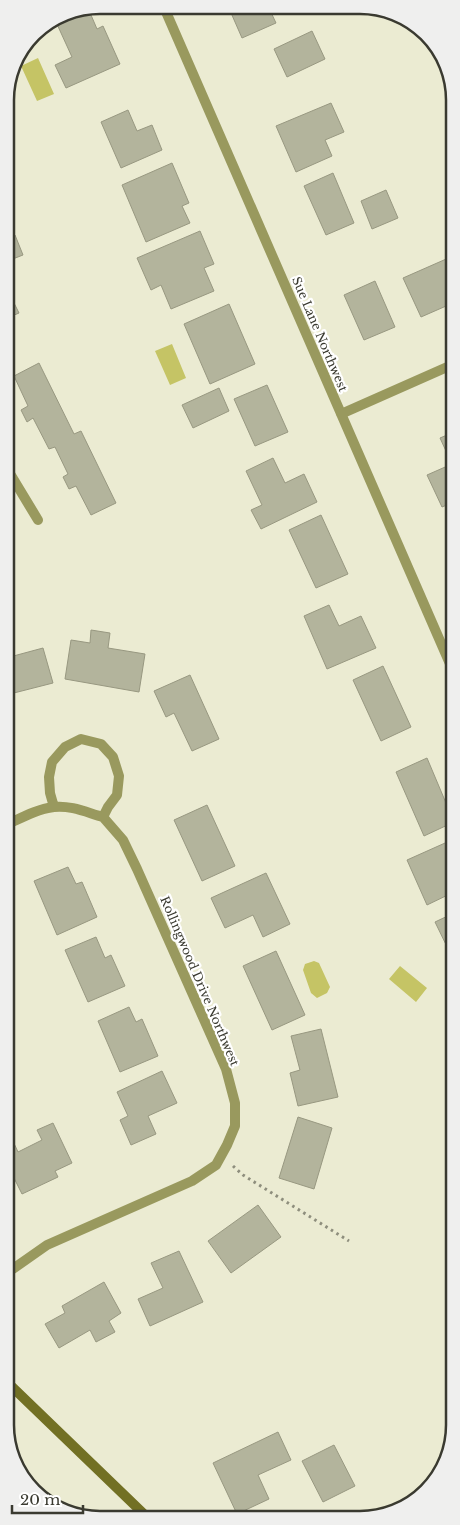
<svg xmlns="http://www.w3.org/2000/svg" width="460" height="1525" font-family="'Libre Baskerville',serif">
  <rect width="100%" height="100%" fill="#ebebd2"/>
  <!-- water -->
  <path fill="#c5c465" d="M38 58 54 94 37 101 21 66Z
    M172 344 186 378 170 385 155 351Z
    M314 961 319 963 330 987 327 993 317 998 311 993 303 970 305 964Z
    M400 966 427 988 416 1002 389 979Z"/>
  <!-- building -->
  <path fill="#b3b49c" stroke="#989881" d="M228 6H268L276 23 242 38Z
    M88 8 97 29 103 26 120 64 66 88 55 65 72 57 56 22Z
    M312 31 325 59 287 77 274 49Z
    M331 103 344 132 325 140 332 156 296 172 276 126Z
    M128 110 137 131 152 125 162 150 121 168 101 122Z
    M172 163 189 203 182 206 190 223 146 242 122 185Z
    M333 173 354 223 326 235 304 186Z
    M386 190 398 218 372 229 361 201Z
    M200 231 214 264 204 268 214 291 171 309 161 285 151 290 137 258Z
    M15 235 23 255 5 262V239Z
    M453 256V303L421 317 403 278Z
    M375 281 395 327 364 340 344 295Z
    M5 285 19 313 5 319Z
    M229 304 255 364 210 384 184 324Z
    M39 363 74 434 81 431 116 503 91 515 76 486 69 489 63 477 68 474 55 447 49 449 33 418 27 422 21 410 28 406 14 376Z
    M267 385 288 432 255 446 234 399Z
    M219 388 229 411 193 428 182 405Z
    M454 432V502L442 507 427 475 452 464 440 438Z
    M273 458 285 483 304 474 317 502 261 529 251 510 262 505 246 471Z
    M321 515 348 574 316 588 289 530Z
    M329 605 339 626 361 616 376 648 327 669 304 616Z
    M91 630 110 633 108 648 145 654 139 692 65 679 71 640 90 643Z
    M43 648 53 683 6 695V658Z
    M383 666 411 727 381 741 353 680Z
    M190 675 219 739 192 751 174 713 166 717 154 691Z
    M427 758 454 822 424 836 396 772Z
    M207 805 235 866 202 881 174 820Z
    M454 839V867L448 870 454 884V892L427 905 407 860Z
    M68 867 76 884 82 882 97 917 57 935 34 881Z
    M266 873 290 924 263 937 253 915 225 928 211 898Z
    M454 913V961L435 922Z
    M96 937 105 958 111 955 125 986 88 1002 65 950Z
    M276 951 305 1015 272 1030 243 966Z
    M129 1007 136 1022 142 1019 158 1056 120 1072 98 1021Z
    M321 1029 338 1097 298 1106 290 1073 300 1070 291 1036Z
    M162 1071 177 1103 148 1116 156 1134 131 1145 120 1120 128 1116 117 1092Z
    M298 1117 332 1128 314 1189 279 1178Z
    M53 1123 72 1163 55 1171 58 1177 22 1194 6 1162V1141L12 1139 18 1152 42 1140 37 1130Z
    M258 1205 281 1237 231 1273 208 1241Z
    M179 1251 203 1302 150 1326 138 1299 163 1288 151 1263Z
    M104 1282 121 1313 109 1321 115 1332 96 1342 90 1330 59 1348 45 1324 65 1313 62 1306Z
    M278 1432 291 1460 258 1475 269 1499 237 1514 213 1463Z
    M334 1445 355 1486 323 1502 302 1461Z"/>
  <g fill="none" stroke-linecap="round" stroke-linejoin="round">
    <!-- path -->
    <path stroke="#8e8e7d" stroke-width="3" stroke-dasharray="2.5 4" stroke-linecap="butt" d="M233 1166 243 1175 349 1241"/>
    <!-- street -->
    <path stroke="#99995e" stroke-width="10" d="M163 5 454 673
      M341 414 454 364
      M6 467 38 520
      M6 825C21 818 37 809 54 807 71 805 88 813 103 817L108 807 117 795 119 776 113 757 101 744 81 739 65 747 52 762 49 777 50 793 54 807
      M7 1273 47 1245 192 1181 216 1165 227 1145 235 1126V1103L226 1069 137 869 123 840 103 817"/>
    <!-- secondary -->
    <path stroke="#727024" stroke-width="10" d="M7 1382 148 1518"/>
  </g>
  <g text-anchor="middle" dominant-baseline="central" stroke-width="4.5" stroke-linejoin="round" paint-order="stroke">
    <!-- street labels -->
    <g font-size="12" fill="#3a3a30" stroke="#fff">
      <text transform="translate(320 334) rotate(67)">Sue Lane Northwest</text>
      <text transform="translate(200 981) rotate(67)">Rollingwood Drive Northwest</text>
    </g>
  </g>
  <!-- crop -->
  <path d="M0 0H460V1525H0ZM100 14H360A86 86 0 0 1 446 100V1425A86 86 0 0 1 360 1511H100A86 86 0 0 1 14 1425V100A86 86 0 0 1 100 14Z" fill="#efefee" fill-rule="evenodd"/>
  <path fill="none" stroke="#3a3a30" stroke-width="2.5" d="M100 14H360A86 86 0 0 1 446 100V1425A86 86 0 0 1 360 1511H100A86 86 0 0 1 14 1425V100A86 86 0 0 1 100 14Z"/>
  <!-- scale -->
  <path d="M12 1505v8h71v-8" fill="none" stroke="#3a3a30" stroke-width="2.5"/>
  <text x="20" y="1505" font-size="15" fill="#3a3a30" stroke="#ffffff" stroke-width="4" paint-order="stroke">20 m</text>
</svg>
